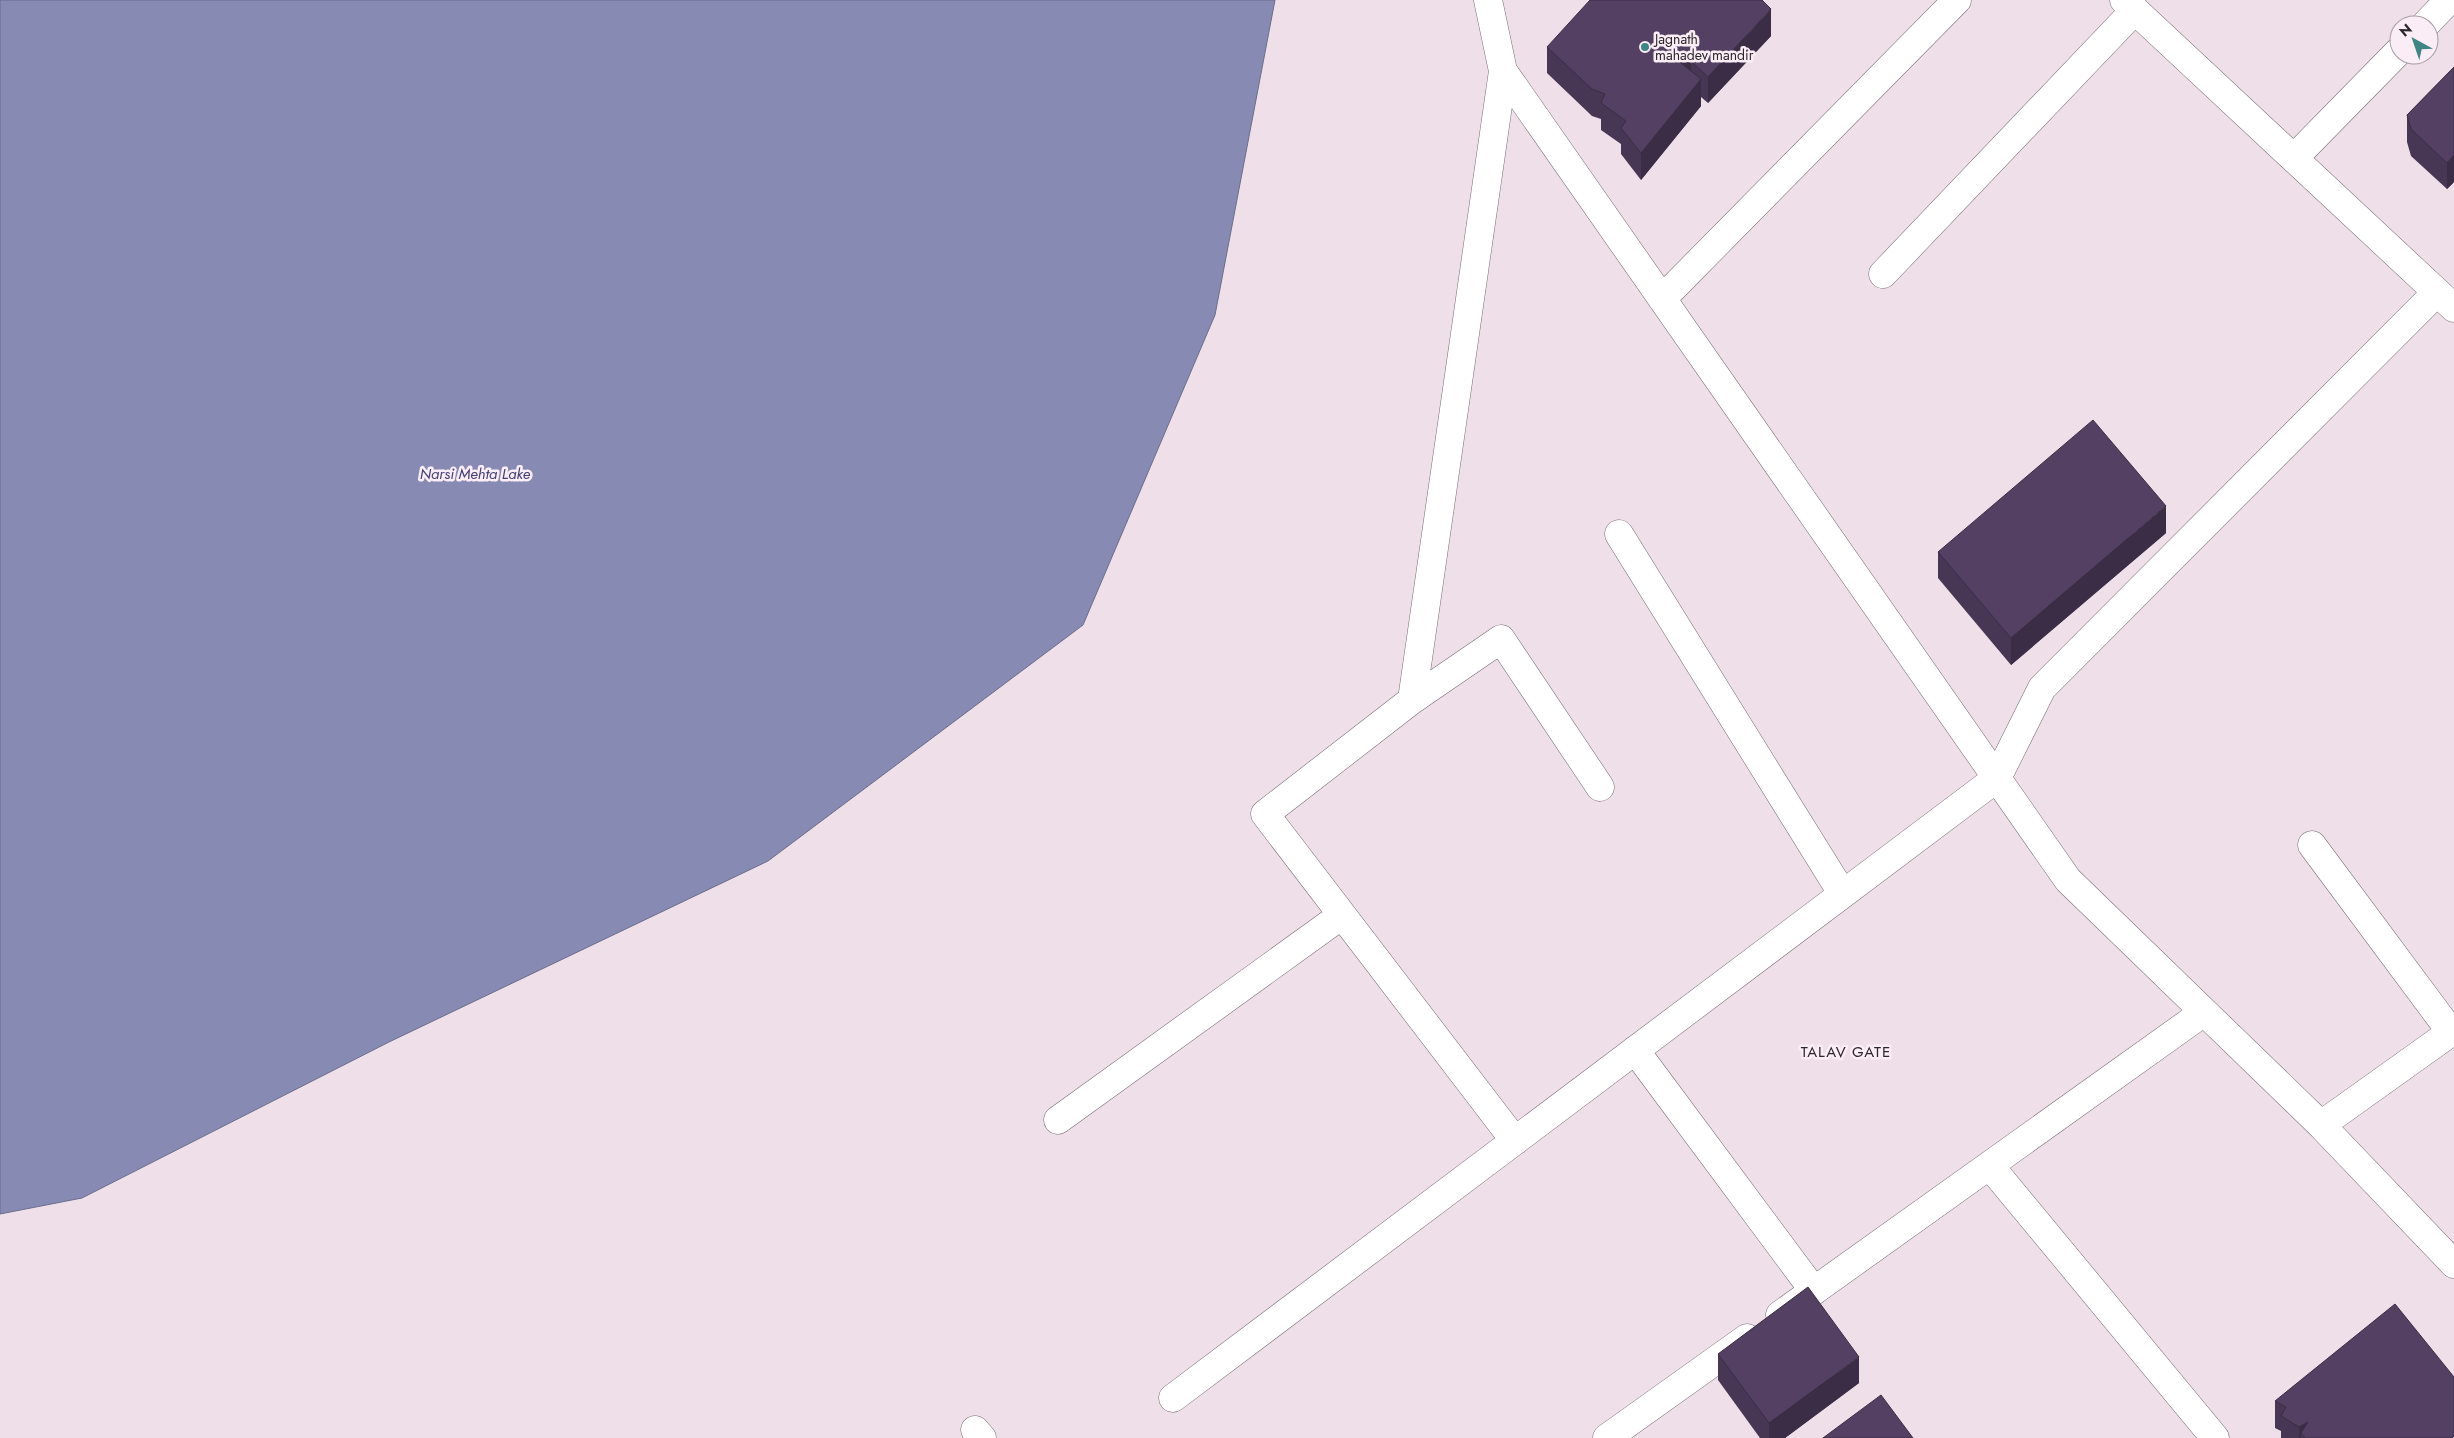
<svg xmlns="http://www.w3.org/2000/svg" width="2454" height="1438" font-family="Jost,sans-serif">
  <rect width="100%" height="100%" fill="#eedfe8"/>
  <!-- water -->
  <path fill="#878bb4" stroke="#6b6d8a" d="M0 0H1275L1215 315 1083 625 768 861 389 1042 82 1198 0 1214Z"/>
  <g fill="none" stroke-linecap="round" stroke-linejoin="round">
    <defs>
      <path id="street" d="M2124 0 2454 308
        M2425 25 2449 0
        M1503 71 2068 880 2321 1125 2454 1264
        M2294 158 2399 51
        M1883 274 2135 10
        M1662 299 1957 0
        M1619 534 1842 893
        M1412 700 1503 71 1488 0
        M2312 845 2451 1032
        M1635 1050 1814 1291
        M1058 1120 1342 915
        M2321 1125 2454 1030
        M1515 1141 1265 814 1412 700 1501 639 1600 787
        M1990 1166 2215 1438
        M1780 1315 2204 1012
        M1173 1398 1997 778 2042 688 2437 292
        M975 1430 982 1438
        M1607 1438 1747 1338"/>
    </defs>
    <!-- street casing -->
    <use href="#street" stroke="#776b72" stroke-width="29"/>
    <!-- street -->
    <use href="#street" stroke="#fff" stroke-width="28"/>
  </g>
  <!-- wall -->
  <path fill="#473754" d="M1771 36 1708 103 1701 97V106L1641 180 1621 154V144L1601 130V119L1592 116 1547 73V47Z
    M2454 67V182L2447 189 2411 156 2407 142V115Z
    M2166 533 2011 665 1938 578V552Z
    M1718 1354 1859 1383 1785 1438H1760L1718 1380Z
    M2275 1401 2454 1438H2281V1431L2275 1428Z"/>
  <!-- shaded-wall -->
  <path fill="#3a2d45" d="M1771 9V36L1708 103V77Z
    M1691 61V87L1681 63Z
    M1701 79V106L1641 180V153Z
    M2454 155V182L2447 189V163Z
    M2166 506V533L2011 665V638Z
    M1859 1357V1383L1785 1438H1769V1423Z
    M2308 1422 2301 1433V1438H2299V1427Z"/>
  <!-- building -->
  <path fill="#534062" stroke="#3a2d45" d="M1590 0H1762L1771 9 1708 77 1691 61 1681 63 1701 79 1641 153 1621 128 1626 121 1601 103 1605 94 1592 89 1547 47Z
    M2454 67V155L2447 163 2411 129 2407 115Z
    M2093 420 2166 506 2011 638 1938 552Z
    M1808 1287 1859 1357 1769 1423 1718 1354Z
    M2395 1304 2454 1377V1436L2452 1438H2305L2301 1433 2308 1422 2299 1427 2281 1416 2286 1407 2275 1401Z
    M1881 1395 1913 1438H1823Z"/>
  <!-- markers -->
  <circle fill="#3e8684" stroke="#fbedf6" stroke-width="2" cx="1645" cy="47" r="5"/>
  <g text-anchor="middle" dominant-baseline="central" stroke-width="5" stroke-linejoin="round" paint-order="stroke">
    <!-- poi labels -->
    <g font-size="14" fill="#2b2629" stroke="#fbedf6" text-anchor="start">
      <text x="1655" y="39">Jagnath<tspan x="1655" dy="16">mahadev mandir</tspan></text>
    </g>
    <!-- water labels -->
    <g font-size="15" font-style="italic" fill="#3f4077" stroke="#fbedf6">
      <text x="475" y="474">Narsi Mehta Lake</text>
    </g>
    <!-- neighbourhood labels -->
    <g font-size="15" letter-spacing="1" fill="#2b2629" stroke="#fbedf6">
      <text x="1846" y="1052">TALAV GATE</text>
    </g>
  </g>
  <!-- north arrow -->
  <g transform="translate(2414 40) rotate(320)"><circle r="24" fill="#fbedf6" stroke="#a89da4"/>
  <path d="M0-4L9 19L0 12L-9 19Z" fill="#3e8684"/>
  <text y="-8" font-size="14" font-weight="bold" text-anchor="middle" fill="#2b2629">N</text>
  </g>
</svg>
